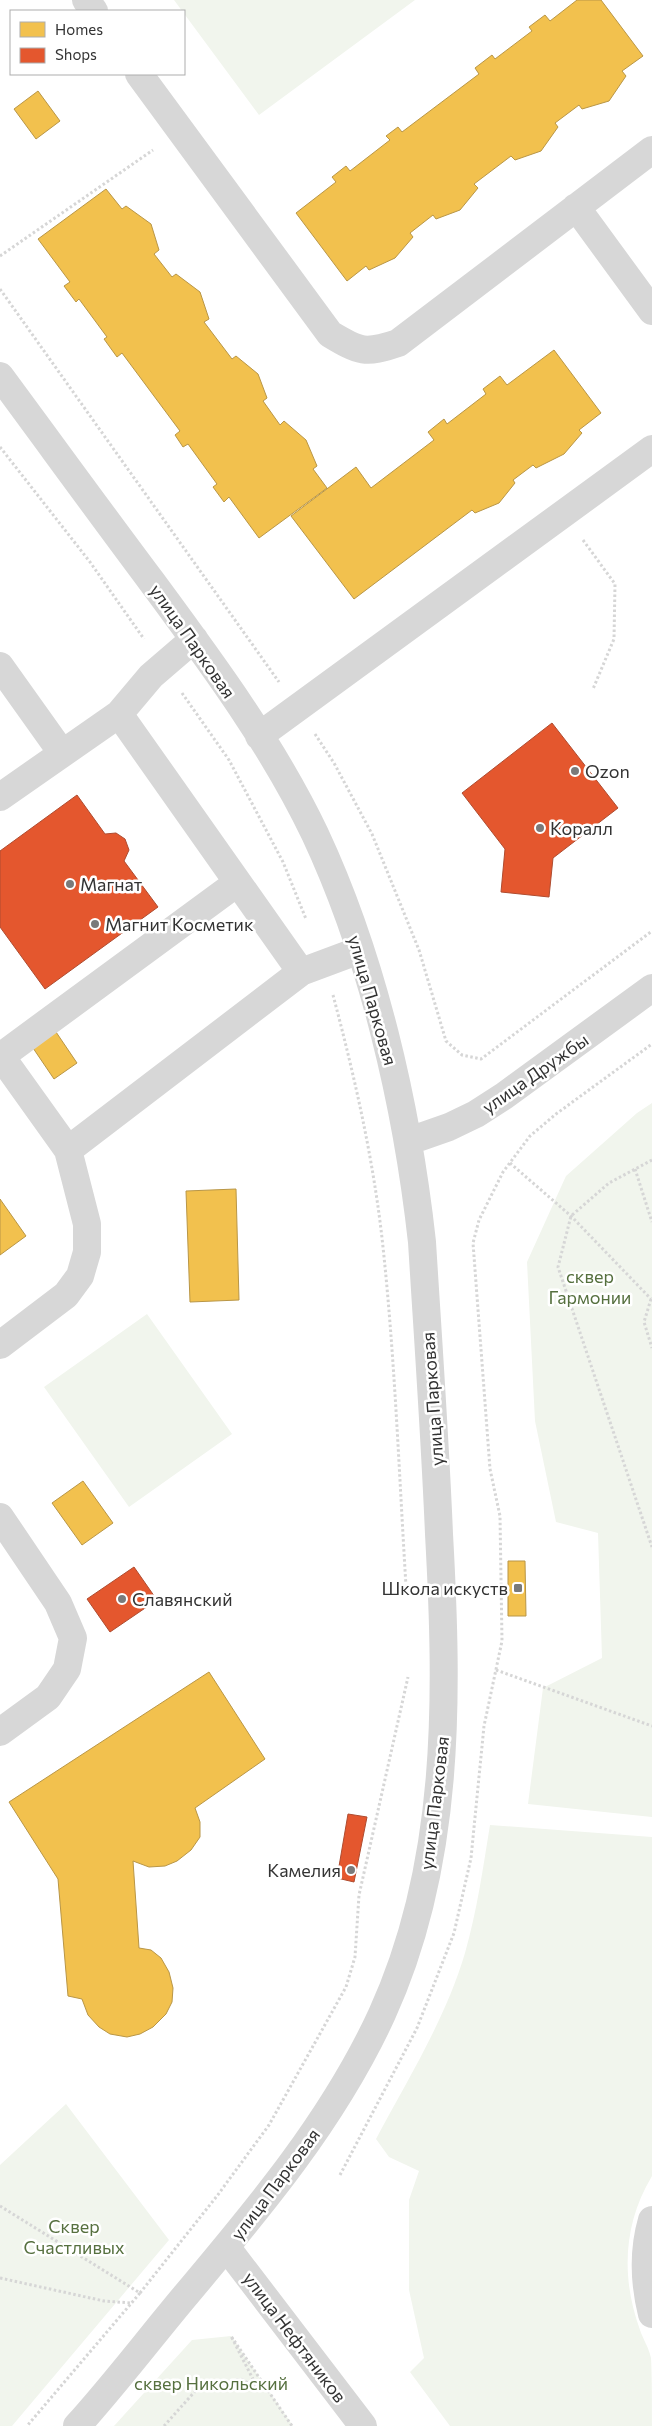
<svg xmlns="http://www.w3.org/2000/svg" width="652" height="2426" font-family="Commissioner,sans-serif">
  <rect width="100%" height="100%" fill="#fff"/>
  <!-- green -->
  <path fill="#f1f5ed" d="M174 0H415L259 115Z
    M652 1103V1817L528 1804 543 1688 602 1658 598 1533 556 1522 535 1421 527 1262 566 1176 637 1113Z
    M147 1314 232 1434 129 1507 44 1387Z
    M490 1825 652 1837V2176C623 2224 621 2278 640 2330 643 2339 649 2348 651 2358 652 2373 652 2409 652 2426H450L410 2372 424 2358 409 2290V2200L419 2171 389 2157 376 2139C408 2079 446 2018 465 1953 477 1911 483 1868 490 1825Z
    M66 2104 169 2240 12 2426H0V2165Z
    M231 2336 293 2426H114L192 2340Z"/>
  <!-- homes -->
  <path fill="#f2c14e" stroke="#b99646" d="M577 0H601L643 56 622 71 626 76 609 101 582 109 579 105 555 123 558 127 541 151 515 160 511 156 474 184 478 188 460 210 436 219 433 215 410 233 413 237 395 258 369 270 366 266 347 281 296 213 336 182 332 177 346 166 350 171 390 140 386 136 398 127 402 132 479 74 475 68 492 55 495 59 532 31 529 27 545 15 550 21Z
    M38 91 60 121 36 139 14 109Z
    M106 189 122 209 126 206 151 224 159 250 154 254 172 277 176 274 200 292 209 319 204 322 232 359 236 356 258 374 267 398 263 401 280 425 284 421 306 440 317 466 313 469 327 488 259 538 229 497 224 502 213 487 217 484 188 444 183 447 175 435 180 431 122 353 117 357 104 339 107 337 79 299 76 302 64 286 70 282 38 239Z
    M554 350 601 413 579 430 582 433 564 454 536 468 533 465 513 480 515 483 499 503 475 513 472 510 354 599 291 516 356 467 371 488 434 440 428 432 444 419 447 424 486 394 483 389 500 376 507 385Z
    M56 1032 77 1063 54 1079 33 1048Z
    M236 1189 239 1300 190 1302 186 1191Z
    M0 1199 26 1236 0 1255Z
    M83 1481 113 1523 82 1545 52 1503Z
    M508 1561H525L526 1616H508Z
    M209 1672 265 1759 195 1808 200 1822V1837L191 1850 177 1861 165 1866 149 1867 133 1861 139 1948 151 1950 161 1958 169 1972 173 1988 172 2002 166 2014 153 2027 140 2034 127 2037 110 2034 99 2027 88 2015 82 1999 68 1996 58 1879 9 1802Z"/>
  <!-- shops -->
  <path fill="#e4572e" stroke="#af4c30" d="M552 723 618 808 553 858 549 897 501 892 505 849 462 793Z
    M77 795 105 834 116 833 125 839 129 850 124 861 158 907 45 989 0 927V851Z
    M134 1567 157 1600 110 1632 87 1599Z
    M348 1814 367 1817 354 1882 337 1878Z"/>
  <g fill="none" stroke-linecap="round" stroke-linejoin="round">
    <!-- path -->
    <path stroke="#d6d6d6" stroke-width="3" stroke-dasharray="2.5 2.5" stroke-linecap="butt" d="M0 256 153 150
      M0 289 279 682
      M0 447 90 562 144 639
      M583 540 615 584 614 639 593 689
      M182 693 229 760 283 862 306 919
      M315 734 334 763 372 834 419 950 446 1041 462 1055 481 1059 652 931
      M333 995C355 1078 374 1162 383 1247 395 1360 399 1473 406 1586
      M652 1160 609 1183 571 1216 558 1267 652 1547
      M510 1163 571 1216 651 1299
      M635 1169 652 1222
      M651 1299 644 1322 652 1348
      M496 1670 652 1726
      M340 2175 417 2028 454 1933 471 1858 484 1726 502 1641 500 1516 490 1469 473 1243 479 1220 503 1172 530 1136 556 1114 652 1044
      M0 2206 140 2293 27 2426
      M0 2278 104 2301 131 2303
      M140 2293 217 2196 269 2125 346 1987 355 1957 359 1895 408 1677
      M164 2426 198 2388 241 2379 258 2389 231 2336 292 2426"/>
    <!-- minor -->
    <path stroke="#d7d7d7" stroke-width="28" d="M86 0 94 11
      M139 74 330 334C360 352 365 354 398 343L652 150
      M576 207 652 311
      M0 376C51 445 101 514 152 582 211 662 272 744 315 834 373 958 407 1106 422 1242 428 1339 435 1437 439 1534 448 1696 451 1863 382 2014 334 2119 259 2208 185 2296 149 2339 115 2384 77 2426
      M0 666 62 753
      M119 714 301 972
      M259 736 652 449
      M0 797 119 714 151 676 194 639
      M0 1055 68 1150 87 1224V1252L80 1276 66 1295 0 1345
      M0 1057 237 883
      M409 1141 449 1127 476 1114 504 1096 652 988
      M68 1150 301 972 360 950
      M0 1517 58 1603 73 1638 67 1669 48 1697 0 1732
      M652 2220C643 2251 644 2282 652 2314
      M227 2248 363 2426"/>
  </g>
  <!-- markers -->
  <g fill="#7a7a7a" stroke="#fff" stroke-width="2">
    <circle cx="575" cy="771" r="5"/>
    <circle cx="540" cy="828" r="5"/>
    <circle cx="70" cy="884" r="5"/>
    <circle cx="95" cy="924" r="5"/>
    <rect x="513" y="1583" width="10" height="10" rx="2.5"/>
    <circle cx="122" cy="1599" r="5"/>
    <circle cx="351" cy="1870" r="5"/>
  </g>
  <g text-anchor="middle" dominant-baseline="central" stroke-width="5" stroke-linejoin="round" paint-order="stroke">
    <!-- street labels -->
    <g font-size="18" fill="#333" stroke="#fff">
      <text transform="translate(193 641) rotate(55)">улица Парковая</text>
      <text transform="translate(373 1000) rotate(74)">улица Парковая</text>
      <text transform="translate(535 1073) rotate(-35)">улица Дружбы</text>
      <text transform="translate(432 1399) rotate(-94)">улица Парковая</text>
      <text transform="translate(434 1803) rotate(-83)">улица Парковая</text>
      <text transform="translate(275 2184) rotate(-53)">улица Парковая</text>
      <text transform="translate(295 2337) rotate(53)">улица Нефтяников</text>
    </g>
    <!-- poi labels -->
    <g font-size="18" fill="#333" stroke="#fff" text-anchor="start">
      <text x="585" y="771">Ozon</text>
      <text x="550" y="828">Коралл</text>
      <text x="80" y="884">Магнат</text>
      <text x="105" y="924">Магнит Косметик</text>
      <text x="508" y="1588" text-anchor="end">Школа искуств</text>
      <text x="132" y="1599">Славянский</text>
      <text x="341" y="1870" text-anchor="end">Камелия</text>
    </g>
    <!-- park labels -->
    <g font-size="18" fill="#56703f" stroke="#fff">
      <text x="590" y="1276">сквер<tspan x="590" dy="21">Гармонии</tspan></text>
      <text x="74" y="2226">Сквер<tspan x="74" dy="21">Счастливых</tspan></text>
      <text x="211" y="2383">сквер Никольский</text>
    </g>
  </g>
  <!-- legend -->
  <rect x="10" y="10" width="175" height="65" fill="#ffffff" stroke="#adadad"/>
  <rect x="20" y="22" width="25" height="15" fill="#f2c14e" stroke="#adadad"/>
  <text x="55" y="35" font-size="15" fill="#333333">Homes</text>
  <rect x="20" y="48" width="25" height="15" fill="#e4572e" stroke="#adadad"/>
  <text x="55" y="60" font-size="15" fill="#333333">Shops</text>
</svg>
